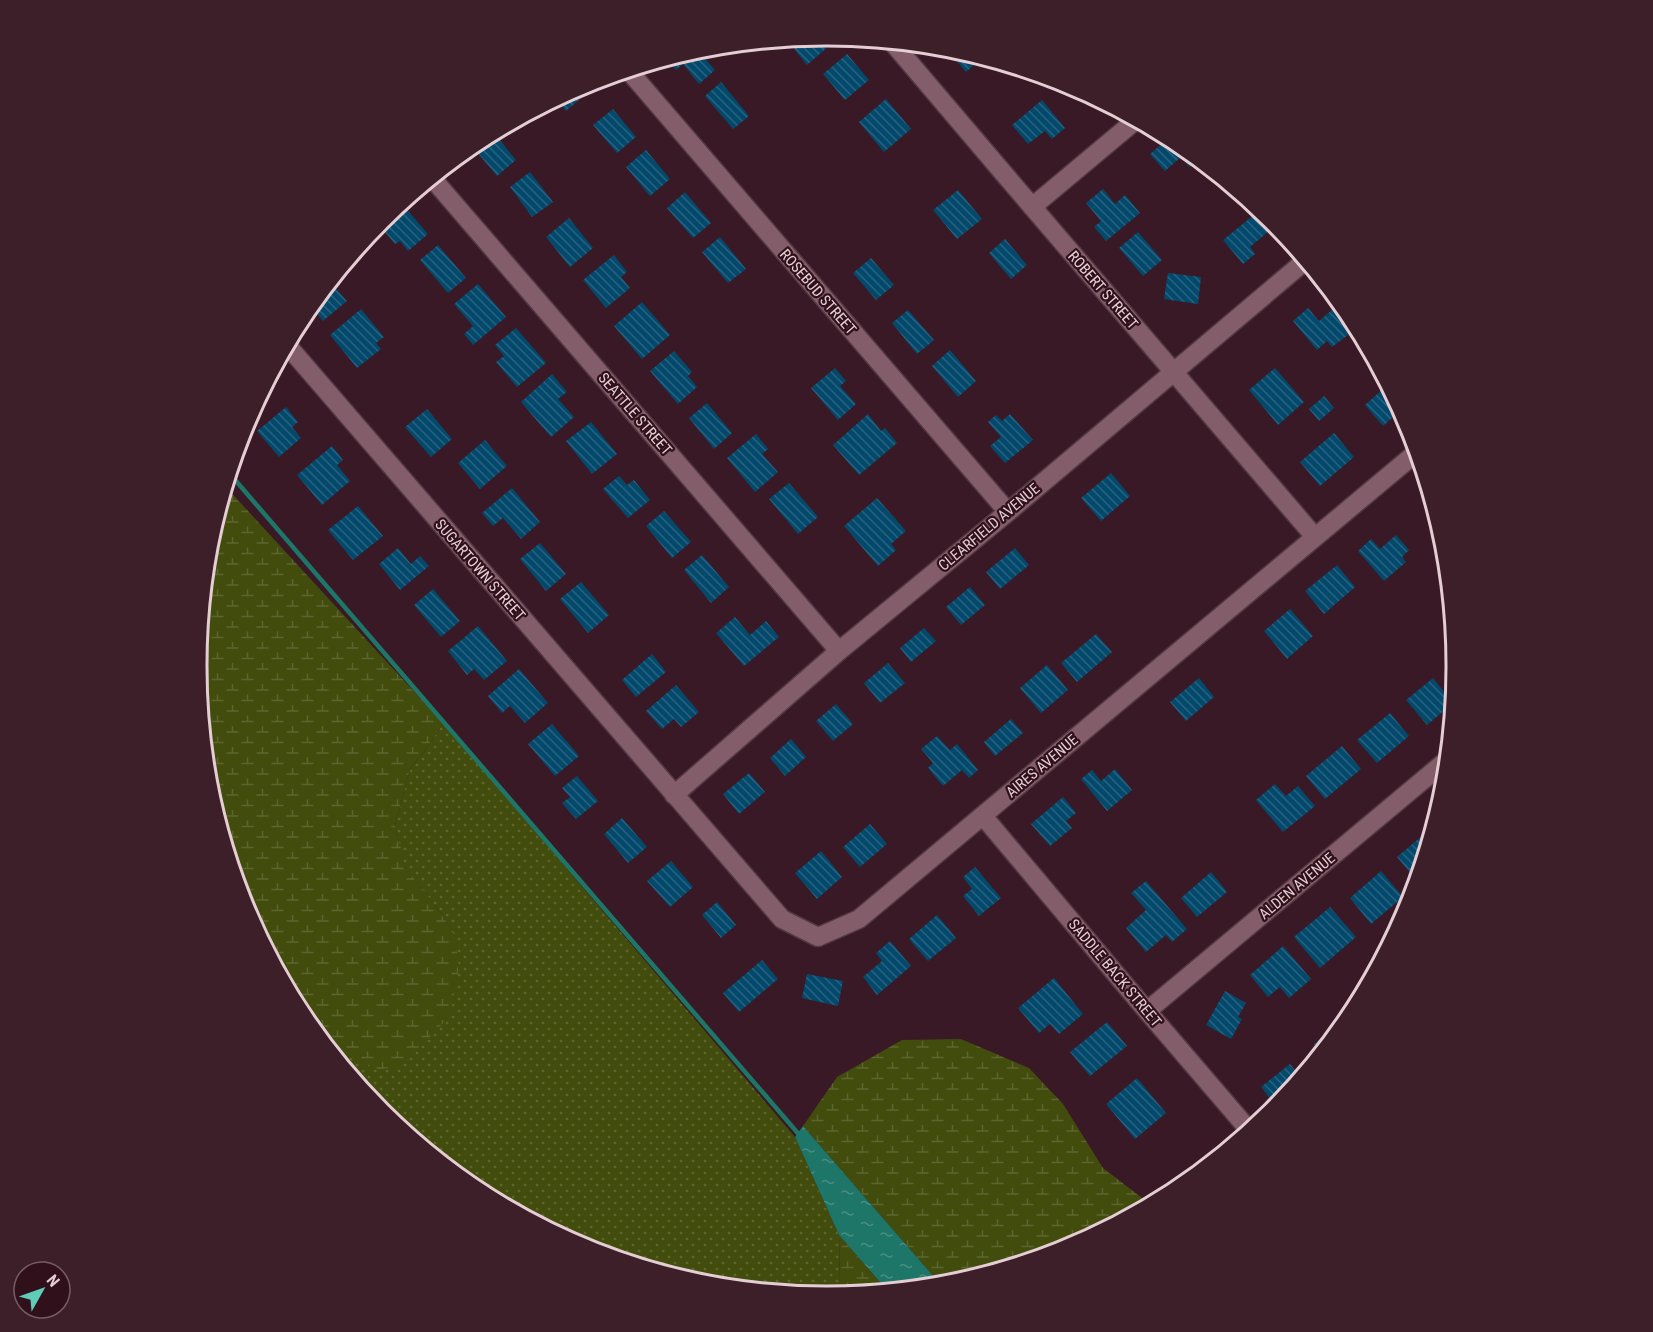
<svg xmlns="http://www.w3.org/2000/svg" width="1653" height="1332" font-family="'Roboto Condensed',sans-serif">
  <defs>
    <pattern id="grass-dots" width="8" height="8" patternUnits="userSpaceOnUse" patternTransform="scale(1.5)"><rect width="8" height="8" fill="#424c0d"/><path d="M2 2h.1M6 6h.1" fill="none" stroke="#5d652f" stroke-width="1.8" stroke-linecap="round"/></pattern>
    <pattern id="wetland-marsh" width="20" height="14" patternUnits="userSpaceOnUse" patternTransform="scale(1.5)"><rect width="20" height="14" fill="#424c0d"/><path d="M1 5h8M5 5V1M11 12h8M15 12V8" fill="none" stroke="#5d652f"/></pattern>
    <pattern id="water-ripples" width="26" height="14" patternUnits="userSpaceOnUse" patternTransform="scale(1.5)"><rect width="26" height="14" fill="#1d7667"/><path d="M2 4q2-2 4 0t4 0M15 11q2-2 4 0t4 0" fill="none" stroke="#498e83"/></pattern>
    <pattern id="building-back-hatch" width="6" height="6" patternUnits="userSpaceOnUse" patternTransform="scale(1.5)"><rect width="6" height="6" fill="#03496c"/><path d="M-1 5l2 2M0 0l6 6M5-1l2 2" fill="none" stroke="#286280"/></pattern>
  </defs>
  <rect width="100%" height="100%" fill="#391925"/>
  <!-- grass -->
  <path fill="url(#grass-dots)" d="M443 723 795 1137 839 1235 840 1283 832 1295 703 1284 585 1248 476 1190 381 1111 332 1052 334 1051 453 931 427 895 405 869 395 825 410 769 423 753Z"/>
  <!-- wetland -->
  <path fill="url(#wetland-marsh)" d="M226 487 443 723 423 753 410 769 395 825 406 869 427 895 453 931 459 965 450 1016 405 1063 380 1070 335 1051 332 1052 302 1016 244 907 209 789 197 666 209 543Z
    M961 1039 1029 1068 1063 1104 1103 1168 1150 1204 1067 1248 949 1284 941 1285 803 1126 837 1077 902 1040Z
    M839 1235 887 1290 832 1295 840 1283Z"/>
  <!-- water -->
  <path fill="url(#water-ripples)" d="M803 1126 941 1285 887 1290 839 1235 795 1137Z"/>
  <g fill="none" stroke-linecap="round" stroke-linejoin="round">
    <!-- stream -->
    <path stroke="#1d7667" stroke-width="4.5" d="M230 474 802 1138"/>
  </g>
  <!-- building -->
  <path fill="url(#building-back-hatch)" d="M827 36 833 37 836 40 807 65 787 40Z
    M707 48 700 53 715 70 699 84 683 64 676 70 667 59Z
    M953 49 969 54 982 58 966 72 949 52Z
    M847 54 869 80 845 100 823 74Z
    M721 82 749 116 733 129 705 96Z
    M588 83 593 88 566 111 557 99Z
    M886 99 911 129 884 152 859 122Z
    M1042 100 1065 128 1052 139 1045 131 1028 144 1012 125Z
    M613 109 636 137 617 153 593 125Z
    M494 133 516 160 497 176 472 146Z
    M1169 138 1177 142 1198 159 1189 167 1181 157 1165 171 1150 154Z
    M646 150 670 179 650 196 626 167Z
    M530 172 553 202 532 217 510 187Z
    M1103 189 1115 204 1125 195 1140 213 1106 241 1094 227 1101 221 1086 203Z
    M958 190 982 219 957 239 933 210Z
    M685 192 711 223 693 238 667 208Z
    M402 204 428 234 408 251 400 241 395 244 378 224Z
    M1255 214 1269 231 1250 247 1255 254 1243 264 1223 240Z
    M569 218 593 248 570 267 546 237Z
    M1138 232 1162 260 1143 276 1119 248Z
    M720 237 746 269 728 283 702 252Z
    M1005 239 1027 265 1011 279 989 253Z
    M438 245 466 278 448 293 420 260Z
    M614 255 627 272 621 277 630 288 606 308 583 280Z
    M871 258 894 285 876 300 853 273Z
    M1168 273 1201 277 1198 304 1164 299Z
    M330 282 347 301 323 321 311 306Z
    M478 284 506 317 473 345 464 334 473 326 454 304Z
    M642 302 670 335 642 359 614 326Z
    M1308 308 1319 321 1333 309 1352 332 1332 347 1327 341 1317 350 1293 321Z
    M361 309 384 337 376 343 381 349 357 368 330 335Z
    M908 310 934 340 917 354 892 323Z
    M516 328 546 363 517 387 496 362 504 356 495 345Z
    M950 350 976 381 958 397 932 366Z
    M674 351 692 372 688 376 697 387 678 404 650 371Z
    M835 368 846 381 840 386 856 404 838 420 811 388Z
    M1275 368 1304 402 1278 425 1249 390Z
    M552 374 567 392 558 399 574 417 551 437 521 402Z
    M1385 387 1394 398 1401 410 1383 426 1365 405Z
    M1324 396 1334 408 1319 421 1309 409Z
    M707 403 732 433 714 449 689 418Z
    M286 407 298 422 292 427 301 438 279 457 257 431Z
    M427 409 452 439 431 457 405 427Z
    M868 414 881 431 885 428 897 443 859 475 833 445Z
    M1010 414 1033 440 1005 463 990 446 1001 437 988 422 996 415 1002 421Z
    M591 422 617 454 592 474 566 441Z
    M1334 433 1354 457 1320 486 1300 462Z
    M756 434 768 449 762 454 778 472 755 492 727 458Z
    M485 440 507 466 480 489 458 463Z
    M332 446 343 460 337 465 350 481 322 505 297 475Z
    M1111 473 1130 496 1101 521 1081 498Z
    M619 476 627 485 634 480 650 500 628 518 603 489Z
    M789 483 818 517 798 534 769 499Z
    M512 488 540 522 521 539 503 518 493 526 482 513Z
    M877 498 906 531 891 544 896 550 878 566 844 526Z
    M358 506 383 536 353 560 328 530Z
    M664 511 691 542 672 558 646 526Z
    M1396 535 1409 550 1402 557 1406 562 1384 581 1358 551 1371 539 1380 549Z
    M540 543 566 574 546 591 520 559Z
    M398 548 411 564 420 556 429 566 400 590 379 564Z
    M1015 548 1029 565 1000 589 986 572Z
    M702 555 729 587 711 603 684 570Z
    M1337 565 1355 587 1324 614 1305 591Z
    M581 582 609 615 588 633 560 599Z
    M970 587 985 605 961 625 946 607Z
    M433 589 460 621 441 637 414 605Z
    M1290 609 1313 636 1287 659 1264 631Z
    M735 617 750 635 766 621 779 637 744 666 716 633Z
    M478 626 507 661 484 680 474 669 467 675 448 651Z
    M924 628 936 641 911 662 900 648Z
    M1096 634 1112 652 1077 682 1061 663Z
    M652 654 666 672 636 697 622 680Z
    M888 663 905 683 880 703 864 683Z
    M1047 665 1068 690 1041 713 1020 688Z
    M519 669 548 703 525 723 510 706 502 713 488 696Z
    M1199 678 1214 697 1186 721 1170 702Z
    M1433 678 1453 703 1427 725 1406 700Z
    M676 685 699 712 681 727 674 719 662 729 646 711Z
    M836 704 853 724 833 741 816 721Z
    M1390 713 1409 736 1377 763 1357 740Z
    M1011 719 1023 733 995 756 984 742Z
    M552 724 579 756 555 776 528 744Z
    M937 736 950 750 957 744 978 770 969 778 962 770 943 786 928 768 933 763 921 749Z
    M791 739 806 757 785 776 770 758Z
    M1342 746 1361 769 1325 799 1306 776Z
    M1115 769 1132 790 1107 811 1081 779 1092 770 1101 781Z
    M749 773 765 792 739 814 723 794Z
    M577 776 598 801 576 819 562 803 570 797 562 788Z
    M1275 784 1286 796 1298 786 1315 806 1283 832 1256 800Z
    M1063 797 1076 813 1066 821 1072 828 1050 846 1031 824Z
    M622 818 647 847 628 863 604 834Z
    M870 824 887 844 860 867 843 847Z
    M1429 830 1431 833 1417 881 1397 857Z
    M821 851 842 877 817 899 795 873Z
    M671 861 693 887 670 907 647 881Z
    M975 867 1001 898 979 916 963 896 972 889 963 877Z
    M1381 871 1403 897 1371 924 1350 898Z
    M1211 872 1227 892 1197 917 1181 898Z
    M1146 881 1187 929 1172 942 1166 935 1146 952 1126 928 1146 910 1131 893Z
    M717 902 736 925 721 938 702 915Z
    M1330 907 1356 937 1320 968 1294 937Z
    M937 915 956 938 928 961 909 939Z
    M890 941 911 966 877 995 863 977 882 961 876 953Z
    M1283 946 1311 979 1289 998 1280 987 1268 997 1250 975Z
    M762 960 778 979 739 1012 723 993Z
    M807 974 843 981 838 1006 802 998Z
    M1054 978 1083 1014 1059 1034 1050 1024 1039 1033 1018 1008Z
    M1225 991 1246 1003 1238 1017 1242 1019 1231 1039 1206 1025Z
    M1107 1022 1127 1046 1090 1076 1070 1052Z
    M1335 1026 1339 1030 1320 1052 1314 1044Z
    M1290 1064 1300 1077 1276 1106 1261 1087Z
    M1137 1078 1166 1113 1135 1139 1106 1104Z"/>
  <g fill="none" stroke-linecap="round" stroke-linejoin="round">
    <defs>
      <path id="minor" d="M892 42C1032 208 1175 372 1315 537
        M629 71 1008 512
        M432 178 839 651
        M1032 207 1136 120
        M287 345 782 919 818 937 859 919 1417 452
        M674 795 839 651 1008 512 1305 261
        M983 816 1147 1011 1249 1130
        M1147 1011 1447 760"/>
    </defs>
    <!-- minor casing -->
    <use href="#minor" stroke="#523841" stroke-width="21"/>
    <!-- minor -->
    <use href="#minor" stroke="#835d69" stroke-width="18"/>
  </g>
  <g text-anchor="middle" dominant-baseline="central" stroke-width="4.5" stroke-linejoin="round" paint-order="stroke">
    <!-- street labels -->
    <g font-size="15" fill="#e4ced4" stroke="#2f101b">
      <text transform="translate(1103 290) rotate(49)">ROBERT STREET</text>
      <text transform="translate(818 292) rotate(49)">ROSEBUD STREET</text>
      <text transform="translate(635 414) rotate(49)">SEATTLE STREET</text>
      <text transform="translate(989 527) rotate(-40)">CLEARFIELD AVENUE</text>
      <text transform="translate(480 570) rotate(49)">SUGARTOWN STREET</text>
      <text transform="translate(1042 766) rotate(-40)">AIRES AVENUE</text>
      <text transform="translate(1297 886) rotate(-40)">ALDEN AVENUE</text>
      <text transform="translate(1115 973) rotate(50)">SADDLE BACK STREET</text>
    </g>
  </g>
  <!-- crop -->
  <path d="M0 0H1653V1332H0ZM826 46H827A619 619 0 0 1 1446 665V667A619 619 0 0 1 827 1286H826A619 619 0 0 1 207 667V665A619 619 0 0 1 826 46Z" fill="#3d1f2a" fill-rule="evenodd"/>
  <path fill="none" stroke="#e4ced4" stroke-width="3" d="M826 46H827A619 619 0 0 1 1446 665V667A619 619 0 0 1 827 1286H826A619 619 0 0 1 207 667V665A619 619 0 0 1 826 46Z"/>
  <!-- north arrow -->
  <g transform="translate(42 1290) rotate(50)"><circle r="28" fill="#2f101b" stroke="#775c65" stroke-width="1.5"/>
  <path d="M0-4.5L10 22L0 15L-10 22Z" fill="#5eceb8"/>
  <text y="-9" font-size="16" font-weight="bold" text-anchor="middle" fill="#e4ced4">N</text>
  </g>
</svg>
